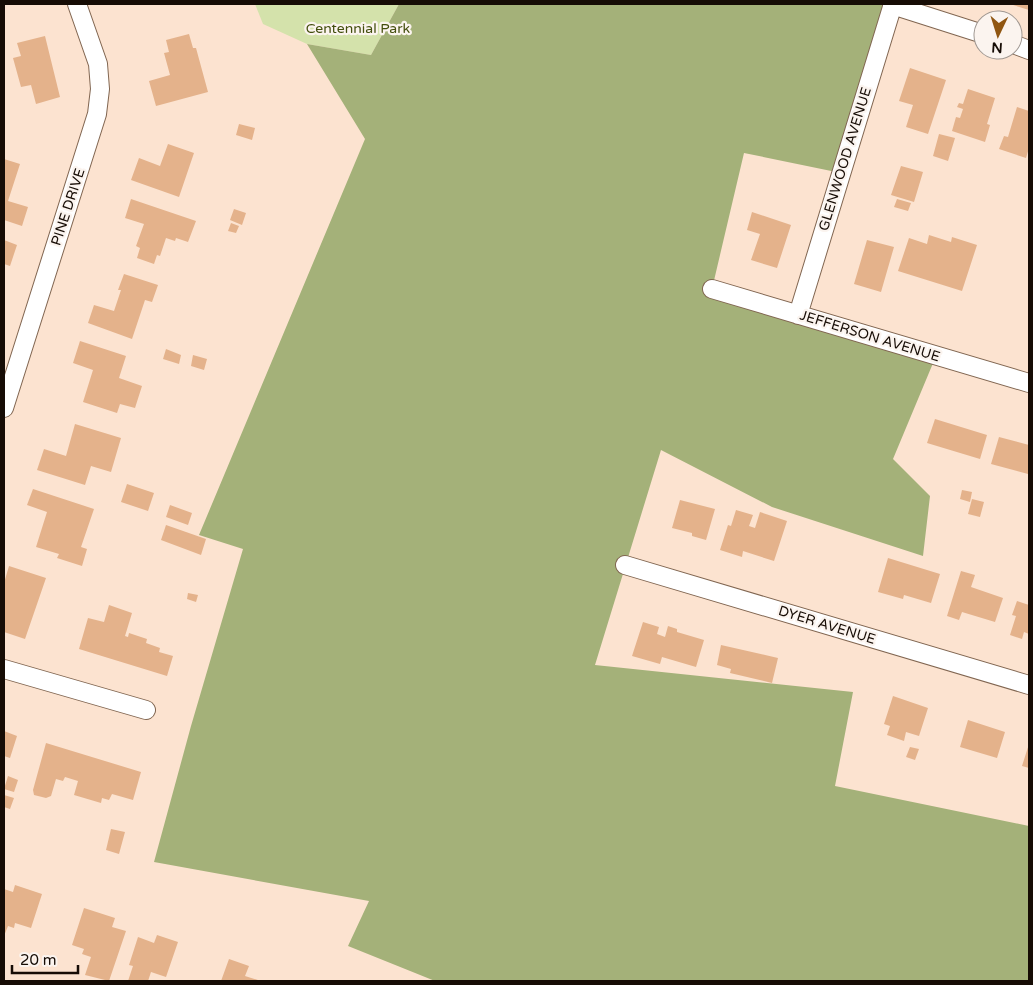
<svg xmlns="http://www.w3.org/2000/svg" width="1033" height="985" font-family="'Varela Round',sans-serif">
  <rect width="100%" height="100%" fill="#fce3d0"/>
  <!-- green -->
  <path fill="#d4e2ab" d="M255 4H399L371 55 307 44 263 24Z"/>
  <!-- forest -->
  <path fill="#a4b179" d="M399 4H893L841 173 744 153 712 289 936 356 893 459 930 496 923 556 772 507 661 450 595 665 853 692 835 786 1029 826V981H435L348 946 369 901 154 862 191 726 243 549 199 535 365 139 307 44 371 55Z"/>
  <!-- building -->
  <path fill="#e4b28b" d="M1010 4H1029V10Z
    M189 34 193 48H196L208 92 156 106 149 81 170 75 164 53 169 52 166 40Z
    M45 36 60 97 36 104 31 85 21 87 13 58 21 56 17 43Z
    M910 68 946 80 928 134 906 127 913 105 899 101Z
    M968 89 995 98 987 124 990 125 985 142 952 131 956 117 960 118 963 109 957 107 959 103 963 104Z
    M1017 107 1029 111V148L1026 158 999 149 1004 136 1008 137Z
    M239 124 255 128 252 140 236 135Z
    M939 134 955 138 948 161 933 156Z
    M168 144 194 153 179 197 131 180 139 158 160 166Z
    M4 159 20 164 8 201 28 207 22 226 4 220Z
    M901 166 923 172 914 202 891 195Z
    M131 199 196 221 188 242 176 238 175 241 166 238 160 256 157 255 154 264 137 258 140 248 136 246 144 224 125 218Z
    M897 199 911 203 908 211 894 207Z
    M234 209 246 213 242 225 230 220Z
    M752 212 791 225 777 268 751 260 760 234 747 230Z
    M231 223 239 226 236 233 228 231Z
    M929 235 951 242 952 237 977 245 962 291 898 271 909 238 927 244Z
    M4 240 17 245 10 266 4 264Z
    M867 240 894 247 881 292 854 284Z
    M124 274 158 285 152 302 145 300 132 339 88 323 94 305 114 311 121 290H118Z
    M80 341 126 356 119 378 142 386 135 408 120 404 117 413 83 402 93 370 73 363Z
    M166 349 181 355 179 364 163 359Z
    M193 355 207 359 204 370 191 366Z
    M935 419 987 435 980 459 927 443Z
    M75 424 121 438 111 472 91 466 85 485 37 470 44 449 66 456Z
    M999 437 1029 445 1028 474 991 464Z
    M127 484 154 493 148 511 121 502Z
    M33 489 94 509 81 547 87 549 82 566 57 558 59 554 36 547 47 512 27 505Z
    M962 490 972 492 970 502 960 499Z
    M972 499 984 502 980 517 968 514Z
    M680 500 715 509 706 540 692 536V533L672 528Z
    M170 505 192 513 188 525 166 517Z
    M736 510 753 515 749 526 755 528 760 512 787 521 774 561 743 551 742 557 720 550 728 525 731 526Z
    M166 525 206 539 201 555 161 540Z
    M888 558 940 574 931 603 904 595 903 599 878 592Z
    M9 566 46 578 25 639 4 632V583Z
    M961 571 975 575 971 587 1003 598 995 622 962 612 959 620 947 616Z
    M188 593 198 595 196 602 187 599Z
    M1017 601 1029 605V634L1024 632 1022 639 1010 635 1016 616 1012 615Z
    M109 605 132 613 125 636 128 637 129 633 147 639 146 643 160 648 159 652 173 656 167 676 79 649 88 618 104 622Z
    M643 622 659 627 657 634 665 637 668 626 677 629V632L704 640 696 667 662 657 660 664 632 656Z
    M721 645 778 658 772 683 730 673 731 669 717 665Z
    M893 696 928 708 919 736 906 732 904 741 887 735 890 726 884 724Z
    M968 720 1005 732 997 758 960 747Z
    M4 731 17 736 10 758 4 756Z
    M46 743 141 772 133 800 112 794 109 800 102 798 101 803 74 795 78 781 65 777 63 781 56 779 51 796 46 798 34 795 33 790Z
    M1029 744V768L1022 766Z
    M910 747 919 749 915 760 906 757Z
    M8 776 18 780 14 792 4 789Z
    M4 795 14 798 10 809 4 807Z
    M111 829 125 832 119 854 106 850Z
    M15 885 42 894 31 928 15 923 14 928 8 926 4 936V889L13 892Z
    M84 908 115 918 112 927 126 931 109 981 85 975 91 957 82 954 84 949 72 945Z
    M157 935 178 942 166 977 151 972 148 981H128L133 966 129 965 138 937 154 943Z
    M229 959 249 966 245 976 261 981H221Z"/>
  <g fill="none" stroke-linecap="round" stroke-linejoin="round">
    <defs>
      <path id="street" d="M892 5 983 34
        M1013 44 1029 50
        M712 289 1029 383
        M798 315 893 4
        M4 408 97 114 100 89 98 64 77 4
        M625 565 1029 685
        M4 669 146 710"/>
    </defs>
    <!-- street casing -->
    <use href="#street" stroke="#816651" stroke-width="20"/>
    <!-- street -->
    <use href="#street" stroke="#fff" stroke-width="18"/>
  </g>
  <g text-anchor="middle" dominant-baseline="central" stroke-width="4.5" stroke-linejoin="round" paint-order="stroke">
    <!-- park labels -->
    <g font-size="14" fill="#434e0d" stroke="#fbf4ef">
      <text x="358" y="28">Centennial Park</text>
    </g>
    <!-- street labels -->
    <g font-size="14" fill="#160c05" stroke="#fbf4ef">
      <text transform="translate(845 159) rotate(-73)">GLENWOOD AVENUE</text>
      <text transform="translate(68 207) rotate(-72)">PINE DRIVE</text>
      <text transform="translate(870 336) rotate(17)">JEFFERSON AVENUE</text>
      <text transform="translate(827 625) rotate(17)">DYER AVENUE</text>
    </g>
  </g>
  <!-- border -->
  <rect width="1033" height="985" fill="none" stroke="#160c05" stroke-width="10"/>
  <!-- north arrow -->
  <g transform="translate(998 35) rotate(184)"><circle r="24" fill="#fbf4ef" stroke="#9f9791"/>
  <path d="M0-4L9 19L0 12L-9 19Z" fill="#905612"/>
  <text y="-8" font-size="14" font-weight="bold" text-anchor="middle" fill="#160c05">N</text>
  </g>
  <!-- scale -->
  <path d="M12 965v8h66v-8" fill="none" stroke="#160c05" stroke-width="2.5"/>
  <text x="20" y="965" font-size="15" fill="#160c05" stroke="#fbf4ef" stroke-width="4" paint-order="stroke">20 m</text>
</svg>
